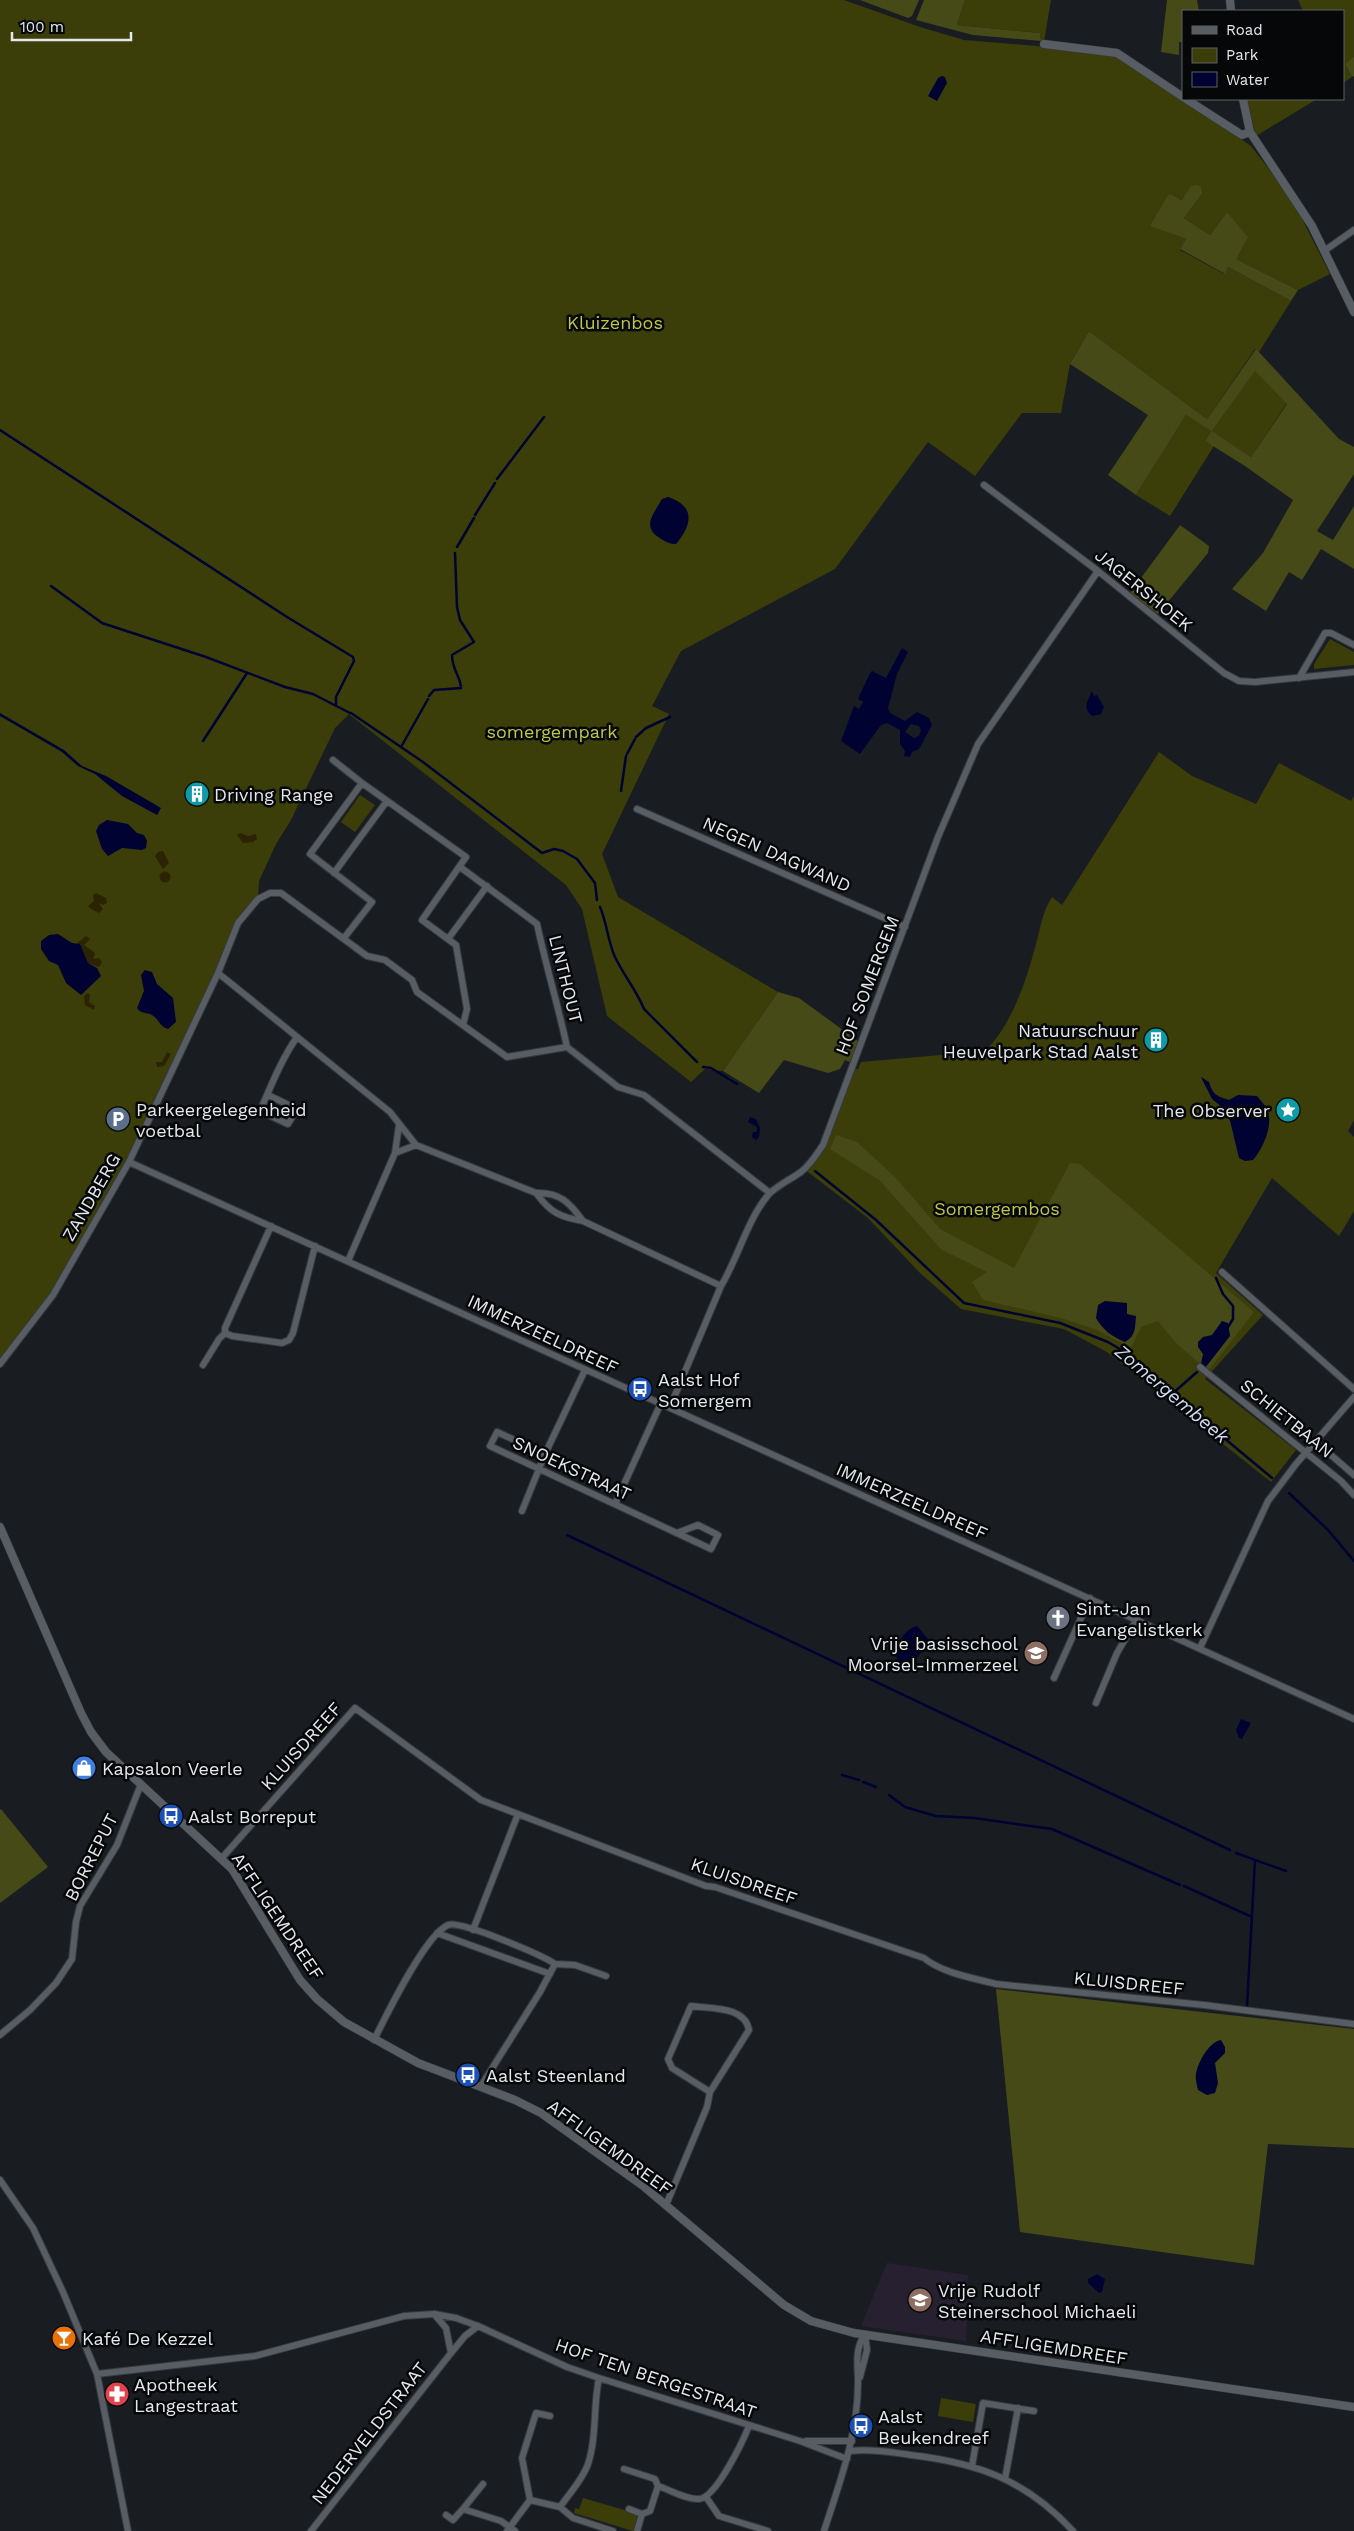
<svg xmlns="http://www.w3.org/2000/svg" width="1354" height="2531" font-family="'Work Sans',sans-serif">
  <rect width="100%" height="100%" fill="#191d22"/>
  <!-- education -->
  <path fill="#272030" d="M887 2263 968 2275 966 2341 861 2326Z"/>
  <!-- green -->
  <path fill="#3b3e09" d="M0 0H844L920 27 964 40 1037 46 1120 57 1251 146 1282 186 1299 213 1330 274 1298 290 1236 259 1227 212 1210 235 1184 218 1202 194 1182 200 1169 193 1151 226 1186 239 1180 250 1224 274 1228 267 1291 301 1259 352 1255 349 1207 419 1089 331 1070 364 1061 413H1022L975 476 928 442 835 569 681 651 652 706 669 714 602 854 618 897 778 992 723 1071 705 1069 691 1082 607 1016 582 909 566 885 349 714 335 728 291 820 276 844 259 881 258 899 238 923 129 1162 53 1295 0 1364Z
    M965 0H1051L1044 42 1041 41 1040 33 957 25Z
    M1298 0H1354V56L1345 64 1352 77 1343 83V11H1303Z
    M1247 99H1317L1256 136Z
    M1255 370 1287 403 1251 457 1211 431 1205 441 1214 446 1170 516 1136 495 1186 415 1212 431Z
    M1330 639 1354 652V665L1314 669V664Z
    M1159 752 1192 776 1256 804 1279 763 1351 801 1354 796V1120L1348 1131 1354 1137V1211L1339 1236 1272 1178 1216 1273 1263 1315 1205 1379 1296 1450 1271 1482 1107 1352 1064 1329 961 1309 920 1273 868 1218 804 1169 820 1149 850 1070 858 1069 861 1062 975 1052 977 1059C1010 1031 1025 985 1036 944 1041 927 1042 912 1052 897L1062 905Z
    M360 795 375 805 355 832 341 822Z
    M941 2398 976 2404 973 2422 938 2416Z
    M583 2498 638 2514 633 2531 574 2513 575 2508 579 2509Z"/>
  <!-- forest -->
  <path fill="#464a16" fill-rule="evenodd" d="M860 0H919L912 16 908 18Z
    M924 0H965L957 25 1040 33 1041 41 973 35 916 20Z
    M1167 0H1197L1199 11H1183V42H1179V55L1161 52Z
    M1354 56V76L1352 77 1345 64Z
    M1195 185 1201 186 1202 194 1184 218 1210 235 1227 212 1248 237 1236 259 1298 290 1291 301 1228 267 1225 274 1180 249 1186 239 1150 226 1169 193 1182 200 1190 187Z
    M1089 331 1207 419 1256 349 1259 352 1339 439 1354 447V474L1317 531 1333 540 1354 506V569L1321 549 1302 580 1289 572 1266 611 1232 589 1263 553 1293 500 1245 466 1205 441 1211 431 1186 415 1136 495 1108 475 1148 415 1070 364ZM1255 371 1287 404 1251 457 1212 431Z
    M1180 525 1209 546 1208 553 1158 614 1130 593Z
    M778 992 799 998 858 1041 850 1062 845 1060 840 1069 828 1073 784 1060 759 1093 723 1071Z
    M836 1135 857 1142 895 1177 940 1229 1014 1268 1070 1163 1080 1164 1254 1312 1208 1371 1176 1343 1158 1321 1141 1327 1131 1348 1097 1330 1061 1318 983 1300 972 1282 987 1272 942 1250 879 1180 830 1149Z
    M1 1809 48 1867 0 1903V1810Z
    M996 1989 1354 2029V2148L1268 2144 1254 2265 1020 2232Z"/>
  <!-- sand -->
  <path fill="#2c2303" d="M240 833 248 836 256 834 257 839 253 842 243 843 237 835Z
    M163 851 169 863 163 869 155 856 158 852Z
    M159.5 877a5.5 5.5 0 1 1 11 0a5.5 5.5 0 1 1-11 0Z
    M96 893 106 898 107 903 103 905 99 903 103 909 99 913 91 909 88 906 94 901 93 895Z
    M86 936 90 939 84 945 95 953 93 959 99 958 102 962 99 967 88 963 80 944H76Z
    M88 993 90 995 89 1002 95 1006 94 1010 85 1005 84 996Z
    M167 1052 171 1054 164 1066 157 1067 156 1062H162Z"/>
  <!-- water -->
  <path fill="#000232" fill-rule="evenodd" d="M942 76 945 77 947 83 937 101 928 96 938 78Z
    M668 497C696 506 692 525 676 544 670 544 666 542 661 539 641 527 653 515 662 499Z
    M902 648 908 652 897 674 888 708 890 713 905 721 917 712 929 718 932 725 919 749 912 752 910 757 904 756 905 751 900 744V730L887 723 881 725 860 754 841 741 854 706 859 709 863 702 858 699 870 673 872 671 886 678ZM911 724 919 726 921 730 919 736 914 738 905 732Z
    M1092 691 1094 696 1097 695 1104 707 1101 714 1092 716C1082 708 1088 700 1092 691Z
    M0 713 64 750 82 766 106 776 161 808 157 815 122 796 95 774 78 766 62 752 0 716Z
    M107 820 128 824 137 833 144 835 147 841 146 848 142 850 122 848 108 856 102 849 96 831 99 825Z
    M58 934 72 943 80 944 88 963 97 968 101 976 81 995 66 983 58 965 49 961 41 949V941L49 935Z
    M145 970 152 972 157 984 173 998 176 1022 168 1029C160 1027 159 1019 152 1015 146 1012 141 1014 137 1008L144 991 141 975Z
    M1201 1077 1209 1082C1212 1094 1218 1097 1229 1100L1238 1095 1257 1096C1260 1100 1265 1105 1267 1109 1274 1125 1263 1148 1253 1160L1245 1161 1239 1158 1228 1112 1212 1099Z
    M750 1117 756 1119 760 1128 759 1137 756 1140 752 1137 753 1132H757V1127L748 1122Z
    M1105 1301 1127 1303V1314L1136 1316C1135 1327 1136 1336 1125 1342 1112 1337 1103 1330 1096 1318L1098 1305Z
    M1222 1321 1228 1323 1230 1336 1205 1368 1201 1364 1203 1354 1198 1347V1342L1203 1337 1212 1335Z
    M917 1626 930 1641 913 1663 905 1666 898 1663C892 1648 903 1630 917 1626Z
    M1241 1719 1251 1723 1242 1739 1239 1738 1236 1730Z
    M1221 2040 1225 2047V2053L1215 2063 1218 2083 1215 2093 1207 2095 1198 2090C1197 2085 1195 2079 1196 2074 1198 2062 1209 2042 1221 2040Z
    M1097 2274 1105 2279 1102 2292 1099 2293 1088 2283V2279Z"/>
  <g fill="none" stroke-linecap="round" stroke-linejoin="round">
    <!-- stream -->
    <path stroke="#000232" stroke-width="2.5" d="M0 430 287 617 353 657 354 661 336 697V704
      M497 479 544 417
      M475 515 495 483
      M457 547 474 518
      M51 586 102 623 206 657 285 687 313 694 350 713
      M429 696 434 690 461 688C461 677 452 670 452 655L474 642 460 620 457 607 455 553
      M351 713 423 762 542 853 554 849 563 851 577 859 595 883 597 900
      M636 737 646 728 670 717
      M203 741 247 673
      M401 747 428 699
      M627 754 635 739
      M621 791 626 756
      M600 907C607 923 608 942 615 957 624 976 637 991 644 1009L697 1062
      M703 1067 711 1068 737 1084
      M815 1171 876 1220 964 1303 1060 1323 1108 1342 1128 1354 1152 1378 1272 1478
      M1216 1278 1223 1294 1233 1306V1319L1228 1327
      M1172 1394 1197 1372
      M1289 1493 1328 1530 1354 1561
      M567 1535 1230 1850
      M842 1775 859 1780
      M863 1782 876 1787
      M889 1795 905 1807 936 1816 974 1818 1052 1829 1180 1885
      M1236 1853 1286 1871
      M1184 1886 1252 1917
      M1247 2006 1255 1860"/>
    <defs>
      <path id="minor" d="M1324 251 1354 230
        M984 485 1098 571 1224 673 1239 681 1255 682 1354 672
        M1299 678 1325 633H1331L1354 645
        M333 760 362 783
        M637 809 905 927
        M460 867 537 924C546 966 558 1005 567 1047
        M334 873 387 801
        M344 938 372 902 310 854 362 783 466 857 422 920 456 945 467 1009 463 1025
        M448 939 487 886
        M218 973 390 1112 416 1145 536 1193C560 1192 570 1203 583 1221
        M268 1095 293 1107 296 1111 288 1124 260 1111C271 1086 281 1060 297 1037
        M395 1153 416 1145
        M129 1162 1354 1719
        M536 1193C550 1212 559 1217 583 1221L721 1286
        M271 1226 225 1328V1333L232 1336 282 1343 289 1340 293 1333 315 1246
        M348 1261 395 1153 399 1125
        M1222 1272 1354 1389
        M0 1364 53 1295 129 1162 218 973 238 923 258 899 270 893H281L367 956 385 960 412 980 417 992 507 1057 567 1047 618 1087 644 1095 770 1193
        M203 1365 219 1339 225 1333
        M1200 1367 1341 1481 1354 1495
        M670 1407 721 1286C738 1258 748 1218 769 1194 778 1185 791 1179 801 1172 811 1164 816 1155 823 1145L938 837 978 744 1098 571
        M1316 1442 1354 1475
        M545 1454 497 1432 490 1446 711 1549 718 1535 698 1525 677 1533
        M615 1504 661 1403
        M522 1511 545 1454 585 1370
        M1200 1648 1268 1501 1296 1464 1354 1397
        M1054 1678 1090 1598
        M1096 1703 1117 1653 1137 1619
        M221 1859 355 1708 481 1800 706 1886 715 1887 924 1958C942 1973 973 1978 996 1984L1204 2005 1354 2024
        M473 1930 518 1814
        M437 1933 550 1974
        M0 2035 30 2010 56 1983 72 1959 76 1922 80 1906 117 1845 141 1784
        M374 2040C386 2016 425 1935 448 1925 460 1920 542 1955 555 1964
        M481 2086 540 1992 555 1964 575 1965 606 1976
        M0 2180 33 2228 63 2292 97 2374 128 2531
        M666 2205 707 2107 710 2092 749 2030C745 2006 711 2009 691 2006L668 2059 672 2068 710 2092
        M434 2314 446 2328 451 2353
        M97 2374 255 2356 404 2316 434 2314 456 2318 478 2326 567 2367 599 2378 800 2441 847 2459
        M860 2377 867 2350 865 2334
        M806 2441H852
        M850 2451C870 2449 890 2452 911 2455 978 2463 1026 2480 1073 2531
        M972 2466 983 2403 1034 2411
        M624 2469 655 2479 658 2486
        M1005 2479 1018 2408
        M706 2497 719 2516 768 2531
        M530 2500 522 2458 536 2413 550 2416
        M560 2507C569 2494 583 2479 588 2464 597 2437 593 2406 599 2378
        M463 2509 483 2484
        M629 2509 642 2514 650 2511 658 2486C670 2490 687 2500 699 2499 716 2498 743 2441 749 2426
        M446 2515 453 2520 463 2509 501 2521 515 2531
        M311 2531 451 2353 465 2336 478 2326
        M507 2531 530 2500 560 2507 573 2518 613 2531
        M637 2531 642 2514
        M824 2531C840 2482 858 2434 858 2382 858 2365 854 2350 865 2334"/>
      <path id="tertiary" d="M1230 0 1231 11
        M1044 44 1117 53 1183 97
        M1186 99 1242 135 1250 132
        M1243 99 1250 132 1312 226 1354 312
        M0 1527 81 1713 91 1732 106 1752 232 1869 300 1980 317 1999 344 2022 418 2063 515 2100 541 2113 642 2185 784 2305 811 2321 854 2333 1354 2407"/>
    </defs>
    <!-- minor casing -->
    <use href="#minor" stroke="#36393d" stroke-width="8"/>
    <!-- tertiary casing -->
    <use href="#tertiary" stroke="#36393d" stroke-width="9"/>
    <!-- minor -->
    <use href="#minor" stroke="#575d62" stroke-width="6"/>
    <!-- tertiary -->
    <use href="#tertiary" stroke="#575d62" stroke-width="8"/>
  </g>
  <!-- icons -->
  <defs>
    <symbol id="building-disc" viewBox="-11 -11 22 22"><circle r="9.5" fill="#0f9aa8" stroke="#060709"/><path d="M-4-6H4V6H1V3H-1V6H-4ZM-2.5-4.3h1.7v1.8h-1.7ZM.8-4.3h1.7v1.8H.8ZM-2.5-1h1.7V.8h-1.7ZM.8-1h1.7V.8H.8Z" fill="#fff"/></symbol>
    <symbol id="sight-disc" viewBox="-11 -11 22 22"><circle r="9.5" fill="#0f9aa8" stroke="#060709"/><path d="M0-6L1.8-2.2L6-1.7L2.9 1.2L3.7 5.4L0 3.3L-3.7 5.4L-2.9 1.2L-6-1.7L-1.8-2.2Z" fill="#fff"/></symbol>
    <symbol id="parking-disc" viewBox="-11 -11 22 22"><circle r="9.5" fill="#5c6f8a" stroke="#060709"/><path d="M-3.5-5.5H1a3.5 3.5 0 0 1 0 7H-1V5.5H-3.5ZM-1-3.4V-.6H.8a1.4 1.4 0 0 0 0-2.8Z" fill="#fff"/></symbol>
    <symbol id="bus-disc" viewBox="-11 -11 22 22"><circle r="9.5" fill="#1a4fb4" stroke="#060709"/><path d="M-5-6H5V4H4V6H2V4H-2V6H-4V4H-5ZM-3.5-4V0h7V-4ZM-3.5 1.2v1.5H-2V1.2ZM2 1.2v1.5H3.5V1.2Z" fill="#fff"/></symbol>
    <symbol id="church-disc" viewBox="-11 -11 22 22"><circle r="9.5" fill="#6b7280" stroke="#060709"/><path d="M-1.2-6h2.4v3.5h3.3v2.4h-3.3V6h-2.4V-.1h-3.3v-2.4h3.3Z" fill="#fff"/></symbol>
    <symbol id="school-disc" viewBox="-11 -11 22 22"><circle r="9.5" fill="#8d6e63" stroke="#060709"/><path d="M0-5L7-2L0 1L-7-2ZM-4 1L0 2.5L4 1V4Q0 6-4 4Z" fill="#fff"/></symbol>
    <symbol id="shop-disc" viewBox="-11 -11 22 22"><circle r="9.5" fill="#3f7fe0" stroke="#060709"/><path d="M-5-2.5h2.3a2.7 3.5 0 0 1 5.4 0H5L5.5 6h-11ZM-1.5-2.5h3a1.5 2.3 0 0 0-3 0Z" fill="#fff"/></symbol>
    <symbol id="bar-disc" viewBox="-11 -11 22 22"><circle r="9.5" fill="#e8710a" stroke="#060709"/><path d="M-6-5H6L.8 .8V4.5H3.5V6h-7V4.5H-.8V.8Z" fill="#fff"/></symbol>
    <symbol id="pharmacy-disc" viewBox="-11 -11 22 22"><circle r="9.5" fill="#e0444e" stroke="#060709"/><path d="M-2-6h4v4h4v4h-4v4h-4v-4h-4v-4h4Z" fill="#fff"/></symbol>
  </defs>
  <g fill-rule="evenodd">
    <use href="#building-disc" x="183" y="780" width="28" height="28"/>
    <use href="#building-disc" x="1142" y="1026" width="28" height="28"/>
    <use href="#sight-disc" x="1274" y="1096" width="28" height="28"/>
    <use href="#parking-disc" x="104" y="1105" width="28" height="28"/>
    <use href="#bus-disc" x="626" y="1375" width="28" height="28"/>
    <use href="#church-disc" x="1044" y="1604" width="28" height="28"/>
    <use href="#school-disc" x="1022" y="1639" width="28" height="28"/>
    <use href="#shop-disc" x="70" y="1754" width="28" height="28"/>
    <use href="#bus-disc" x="157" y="1802" width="28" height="28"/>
    <use href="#bus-disc" x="454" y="2061" width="28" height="28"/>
    <use href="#school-disc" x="906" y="2286" width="28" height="28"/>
    <use href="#bar-disc" x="50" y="2324" width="28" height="28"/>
    <use href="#pharmacy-disc" x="103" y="2380" width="28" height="28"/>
    <use href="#bus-disc" x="847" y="2412" width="28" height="28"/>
  </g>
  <g text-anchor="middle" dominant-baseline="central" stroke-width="5" stroke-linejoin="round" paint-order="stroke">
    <!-- park labels -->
    <g font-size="18" fill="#bfc846" stroke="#060709">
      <text x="615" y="322">Kluizenbos</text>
      <text x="552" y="731">somergempark</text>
      <text x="997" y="1208">Somergembos</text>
    </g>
    <!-- street labels -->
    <g font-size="18" fill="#e5e8eb" stroke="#060709">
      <text transform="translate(1144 590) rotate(39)">JAGERSHOEK</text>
      <text transform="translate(777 854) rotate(24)">NEGEN DAGWAND</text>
      <text transform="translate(566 979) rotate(76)">LINTHOUT</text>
      <text transform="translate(867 985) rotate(-69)">HOF SOMERGEM</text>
      <text transform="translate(91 1197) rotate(-60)">ZANDBERG</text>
      <text transform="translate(543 1334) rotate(25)">IMMERZEELDREEF</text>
      <text transform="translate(1287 1418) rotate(39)">SCHIETBAAN</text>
      <text transform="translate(572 1468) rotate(25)">SNOEKSTRAAT</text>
      <text transform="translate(912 1501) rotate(24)">IMMERZEELDREEF</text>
      <text transform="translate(301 1746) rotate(-48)">KLUISDREEF</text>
      <text transform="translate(91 1857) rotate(-63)">BORREPUT</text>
      <text transform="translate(744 1881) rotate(19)">KLUISDREEF</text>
      <text transform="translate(278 1916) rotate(56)">AFFLIGEMDREEF</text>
      <text transform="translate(1129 1983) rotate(6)">KLUISDREEF</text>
      <text transform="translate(610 2147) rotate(36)">AFFLIGEMDREEF</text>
      <text transform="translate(1054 2347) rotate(9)">AFFLIGEMDREEF</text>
      <text transform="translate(656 2378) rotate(19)">HOF TEN BERGESTRAAT</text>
      <text transform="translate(369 2433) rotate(-52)">NEDERVELDSTRAAT</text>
    </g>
    <!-- poi labels -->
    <g font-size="18" fill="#e5e8eb" stroke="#060709" text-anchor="start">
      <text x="214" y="794">Driving Range</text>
      <text x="1138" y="1030" text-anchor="end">Natuurschuur<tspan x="1138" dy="21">Heuvelpark Stad Aalst</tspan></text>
      <text x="136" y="1109">Parkeergelegenheid<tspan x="136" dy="21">voetbal</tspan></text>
      <text x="1270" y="1110" text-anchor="end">The Observer</text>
      <text x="658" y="1379">Aalst Hof<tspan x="658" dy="21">Somergem</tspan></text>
      <text x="1076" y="1608">Sint-Jan<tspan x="1076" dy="21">Evangelistkerk</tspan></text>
      <text x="1018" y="1643" text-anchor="end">Vrije basisschool<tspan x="1018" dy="21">Moorsel-Immerzeel</tspan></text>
      <text x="102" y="1768">Kapsalon Veerle</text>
      <text x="188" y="1816">Aalst Borreput</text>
      <text x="486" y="2075">Aalst Steenland</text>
      <text x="938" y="2290">Vrije Rudolf<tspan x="938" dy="21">Steinerschool Michaeli</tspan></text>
      <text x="82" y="2338">Kafé De Kezzel</text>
      <text x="134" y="2384">Apotheek<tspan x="134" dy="21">Langestraat</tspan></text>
      <text x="878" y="2416">Aalst<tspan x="878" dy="21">Beukendreef</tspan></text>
    </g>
    <!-- water labels -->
    <g font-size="19" font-style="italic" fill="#d0dcf0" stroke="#060709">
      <text transform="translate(1172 1394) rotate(40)">Zomergembeek</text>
    </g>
  </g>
  <!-- legend -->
  <rect x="1182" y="10" width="162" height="90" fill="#060709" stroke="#5f6163"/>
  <rect x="1192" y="26" width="25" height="8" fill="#575d62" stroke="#5f6163"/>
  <text x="1226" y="35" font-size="15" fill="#e5e8eb">Road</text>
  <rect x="1192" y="48" width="25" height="15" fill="#3b3e09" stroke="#5f6163"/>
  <text x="1226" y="60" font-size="15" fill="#e5e8eb">Park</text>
  <rect x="1192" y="72" width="25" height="15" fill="#000232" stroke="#5f6163"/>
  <text x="1226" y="85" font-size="15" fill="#e5e8eb">Water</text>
  <!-- scale -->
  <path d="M12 32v8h119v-8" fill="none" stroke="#e5e8eb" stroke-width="2.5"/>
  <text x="20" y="32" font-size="15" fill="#e5e8eb" stroke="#060709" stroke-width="4" paint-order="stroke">100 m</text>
</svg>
